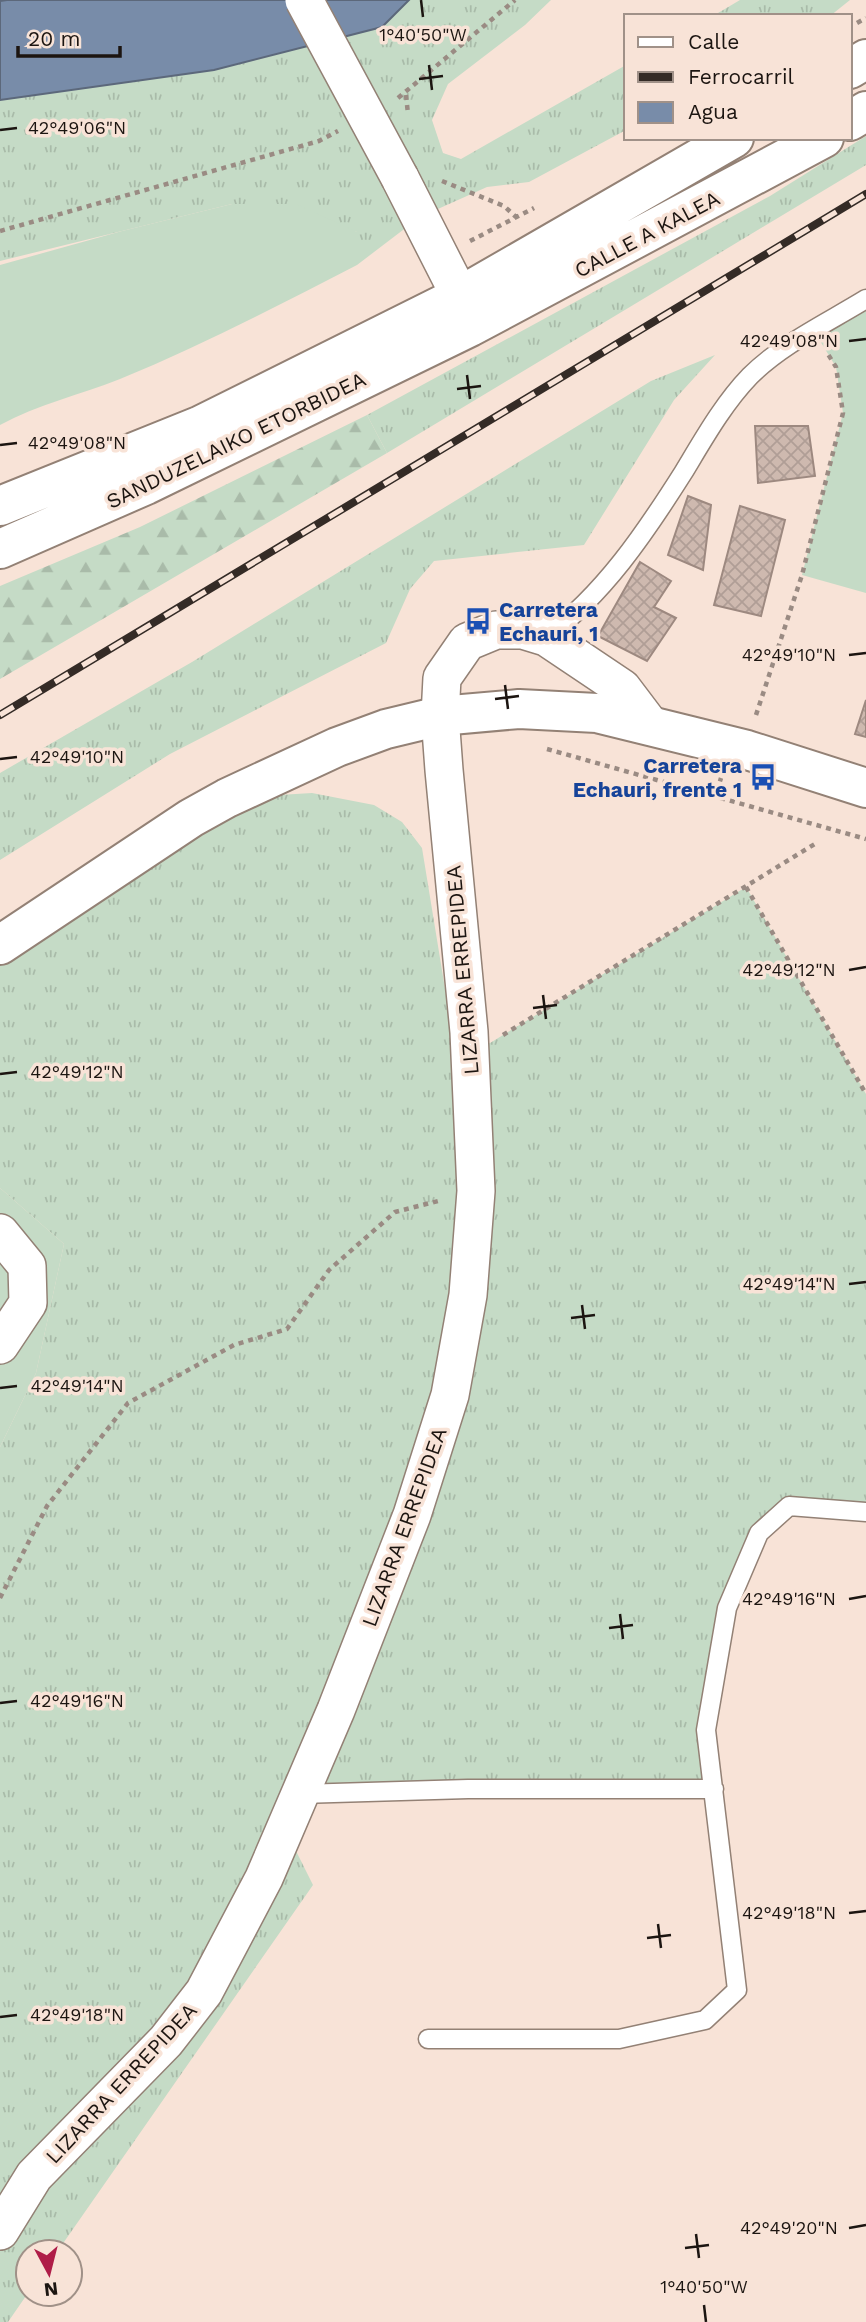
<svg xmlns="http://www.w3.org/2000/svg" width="866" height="2322" font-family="'Work Sans',sans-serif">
  <defs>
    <pattern id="grass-tufts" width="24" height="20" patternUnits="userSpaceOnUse" patternTransform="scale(1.75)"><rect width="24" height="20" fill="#c5dbc6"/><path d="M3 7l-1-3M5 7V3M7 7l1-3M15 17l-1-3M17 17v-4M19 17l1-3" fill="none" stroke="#a9bba9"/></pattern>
    <pattern id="forest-firs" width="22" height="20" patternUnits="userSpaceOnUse" patternTransform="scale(1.75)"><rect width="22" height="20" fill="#c5dbc6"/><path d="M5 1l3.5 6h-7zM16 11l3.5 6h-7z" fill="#a9bba9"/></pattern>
    <pattern id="building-cross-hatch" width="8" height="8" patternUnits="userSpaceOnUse" patternTransform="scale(1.75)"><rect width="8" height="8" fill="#ceb9af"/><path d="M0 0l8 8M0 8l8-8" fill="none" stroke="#b09e96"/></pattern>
  </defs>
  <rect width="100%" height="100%" fill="#f8e3d7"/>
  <!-- grass -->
  <path fill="url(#grass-tufts)" d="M409 0H551L525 25 448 84 432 120 443 153 461 159 626 65V130L529 182 487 187 420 217 357 265V232L232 204 0 261V100L214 70 382 27Z
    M740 0H850L830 16H713Z
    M866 136V165L387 453 367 415 770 196Z
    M715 355 674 400 584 545 434 561 410 589 386 643 170 754 0 860V773L192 662 651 381Z
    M312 793 374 805 402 822 422 848 456 1056 490 1043 746 887 866 1094V1512L789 1506 759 1533 727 1608 707 1730 714 1789 300 1794 285 1829 313 1885 57 2252H28V2293L8 2322H0V1447L36 1373 64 1244 0 1188V945L227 798Z"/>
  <!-- forest -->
  <path fill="url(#forest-firs)" d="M367 415 387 453 0 679V586L140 527Z"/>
  <!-- garden -->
  <path fill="#c5dbc6" d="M232 204H296L357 232V265C279 305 201 346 120 379 80 395 38 404 0 425V265L122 231Z
    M866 299V593L802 575 843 413 836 367 814 331Z
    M0 1188 64 1244 36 1373 0 1447Z"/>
  <!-- water -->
  <path fill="#788ca9" stroke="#5c687b" stroke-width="2" d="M7 0H409L382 27 214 70 0 100V1Z"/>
  <!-- building -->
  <path fill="url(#building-cross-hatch)" stroke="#9d8980" stroke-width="2" d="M755 426H808L815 476 758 483Z
    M688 496 711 505 703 570 668 555Z
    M740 506 785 520 761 616 714 605Z
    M640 562 671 581 654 607 676 618 647 661 598 636Z
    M866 700V737L855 734Z"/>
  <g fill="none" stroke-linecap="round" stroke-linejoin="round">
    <defs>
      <path id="service" d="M546 637C604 594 645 533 683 473 703 440 723 404 750 376 782 344 827 323 866 299
        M300 1794 468 1789H714
        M428 2039H619L705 2020 737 1990 706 1730 727 1608 759 1533 789 1506 866 1512"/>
      <path id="minor" d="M400 178 460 296
        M0 1233 27 1266 28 1303 0 1345
        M0 2231 34 2176 166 2041 204 1992 264 1878 336 1710 412 1515 450 1395 468 1295 476 1191 469 1032 444 770 440 716 442 678 467 642 496 630H523L546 637 622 688 650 725"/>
      <path id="tertiary" d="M0 945 191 818 227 798 337 747 386 729 440 716 519 709 597 713 747 750 866 788"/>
      <path id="secondary" d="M850 69 866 59
        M850 121 866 111
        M0 506 199 426 460 296 734 138
        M0 549 146 485 470 327 824 138"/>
    </defs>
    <!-- service casing -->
    <use href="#service" stroke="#938175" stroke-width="21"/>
    <!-- minor casing -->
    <use href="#minor" stroke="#938175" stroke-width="40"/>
    <!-- tertiary casing -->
    <use href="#tertiary" stroke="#938175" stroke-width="42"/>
    <!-- secondary casing -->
    <use href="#secondary" stroke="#938175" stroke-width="42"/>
    <!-- path -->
    <path stroke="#9a8b83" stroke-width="4.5" stroke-dasharray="5 5" stroke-linecap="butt" d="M857 23 866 18
      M406 95 408 114
      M398 98 515 0
      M442 181 504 206 516 217
      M0 231 319 141 338 131
      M470 241 534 208
      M756 715 802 575 843 413 836 367 826 351
      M547 749 866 839
      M717 791 721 778
      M746 887 866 1094
      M503 1035 818 842
      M0 1598 47 1506 128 1403 234 1345 287 1329 329 1270 395 1212 442 1200"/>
    <!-- service -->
    <use href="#service" stroke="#fff" stroke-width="18"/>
    <!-- minor -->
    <use href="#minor" stroke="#fff" stroke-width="37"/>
    <!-- tertiary -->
    <use href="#tertiary" stroke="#fff" stroke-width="38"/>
    <!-- secondary -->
    <use href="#secondary" stroke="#fff" stroke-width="38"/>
    <defs>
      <path id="rail" d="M0 715 866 194"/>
    </defs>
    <!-- rail casing -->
    <use href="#rail" stroke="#342b26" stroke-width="8"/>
    <!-- rail -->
    <use href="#rail" stroke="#f8e3d7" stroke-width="5" stroke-dasharray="16" stroke-linecap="butt"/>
    <defs>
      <path id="minor-bridge" d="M304 0 400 178"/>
    </defs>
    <!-- minor-bridge casing -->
    <use href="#minor-bridge" stroke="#938175" stroke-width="40" stroke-linecap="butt"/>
    <!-- minor-bridge -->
    <use href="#minor-bridge" stroke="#fff" stroke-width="37"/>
  </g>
  <!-- ticks -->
  <path fill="none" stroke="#1c1511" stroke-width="2.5" d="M421 0 423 17M429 65 432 90M419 79 443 76M0 130 17 128M849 341 866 339M467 375 470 399M457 389 481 386M0 445 17 443M849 655 866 653M505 685 508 709M495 699 519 696M0 759 17 757M849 970 866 967M543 995 546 1019M533 1008 557 1005M0 1074 17 1072M849 1284 866 1282M582 1305 585 1329M571 1318 595 1315M0 1388 17 1386M849 1599 866 1596M620 1614 623 1639M609 1628 633 1625M0 1703 17 1701M849 1913 866 1911M658 1924 661 1948M647 1938 671 1935M0 2017 17 2015M849 2228 866 2225M696 2234 699 2258M685 2248 709 2245M704 2305 706 2322"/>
  <!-- icons -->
  <defs>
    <symbol id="bus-bare" viewBox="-9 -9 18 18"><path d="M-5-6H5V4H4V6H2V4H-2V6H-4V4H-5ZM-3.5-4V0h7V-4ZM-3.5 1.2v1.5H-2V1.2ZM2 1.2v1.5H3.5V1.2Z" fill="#1a4fb4" stroke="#f8e3d7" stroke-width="2.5" paint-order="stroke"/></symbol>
  </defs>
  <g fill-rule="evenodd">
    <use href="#bus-bare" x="459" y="602" width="38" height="38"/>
    <use href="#bus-bare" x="744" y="758" width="38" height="38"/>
  </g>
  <g text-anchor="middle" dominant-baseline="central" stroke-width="7" stroke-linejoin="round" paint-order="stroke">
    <!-- street labels -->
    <g font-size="21" fill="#1c1511" stroke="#f8e3d7">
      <text transform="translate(647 234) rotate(-28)">CALLE A KALEA</text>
      <text transform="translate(236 440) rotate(-26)">SANDUZELAIKO ETORBIDEA</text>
      <text transform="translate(462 970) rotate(-95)">LIZARRA ERREPIDEA</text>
      <text transform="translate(404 1527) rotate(-70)">LIZARRA ERREPIDEA</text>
      <text transform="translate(121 2083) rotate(-47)">LIZARRA ERREPIDEA</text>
    </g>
    <!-- transit labels -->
    <g font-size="21" font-weight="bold" fill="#164399" stroke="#f8e3d7" text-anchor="start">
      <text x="499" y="609">Carretera<tspan x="499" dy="24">Echauri, 1</tspan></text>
      <text x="742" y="765" text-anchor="end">Carretera<tspan x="742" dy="24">Echauri, frente 1</tspan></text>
    </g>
  </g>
  <g font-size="18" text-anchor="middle" fill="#1c1511" stroke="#f8e3d7" stroke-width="7" stroke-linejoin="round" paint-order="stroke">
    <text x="423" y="41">1°40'50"W</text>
    <text x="77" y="134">42°49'06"N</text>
    <text x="789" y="347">42°49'08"N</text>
    <text x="77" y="449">42°49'08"N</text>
    <text x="789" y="661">42°49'10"N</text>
    <text x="77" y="763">42°49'10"N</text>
    <text x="789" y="976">42°49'12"N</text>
    <text x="77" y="1078">42°49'12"N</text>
    <text x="789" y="1290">42°49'14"N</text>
    <text x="77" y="1392">42°49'14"N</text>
    <text x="789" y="1605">42°49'16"N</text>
    <text x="77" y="1707">42°49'16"N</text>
    <text x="789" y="1919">42°49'18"N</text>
    <text x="77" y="2021">42°49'18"N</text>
    <text x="789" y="2234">42°49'20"N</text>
    <text x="704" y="2293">1°40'50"W</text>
  </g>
  <!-- legend -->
  <rect x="624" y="14" width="228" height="126" fill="#f8e3d7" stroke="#a09188" stroke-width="2"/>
  <rect x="638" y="37" width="35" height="10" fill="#ffffff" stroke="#a09188" stroke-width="2"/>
  <text x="688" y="49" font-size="21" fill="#1c1511">Calle</text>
  <rect x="638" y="72" width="35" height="10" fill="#342b26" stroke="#a09188" stroke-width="2"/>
  <text x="688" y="84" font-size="21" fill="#1c1511">Ferrocarril</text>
  <rect x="638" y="102" width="35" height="21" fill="#788ca9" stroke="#a09188" stroke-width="2"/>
  <text x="688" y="119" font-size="21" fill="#1c1511">Agua</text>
  <!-- north arrow -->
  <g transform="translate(49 2273) rotate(173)"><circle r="33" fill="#f8e3d7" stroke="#a09188" stroke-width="2"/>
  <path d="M0-5L12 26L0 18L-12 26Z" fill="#af1d48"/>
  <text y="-10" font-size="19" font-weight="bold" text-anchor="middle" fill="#1c1511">N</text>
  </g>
  <!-- scale -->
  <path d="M18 46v10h102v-10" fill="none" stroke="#1c1511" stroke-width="3.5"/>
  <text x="28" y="46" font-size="21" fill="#1c1511" stroke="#f8e3d7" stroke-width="5" paint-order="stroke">20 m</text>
</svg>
